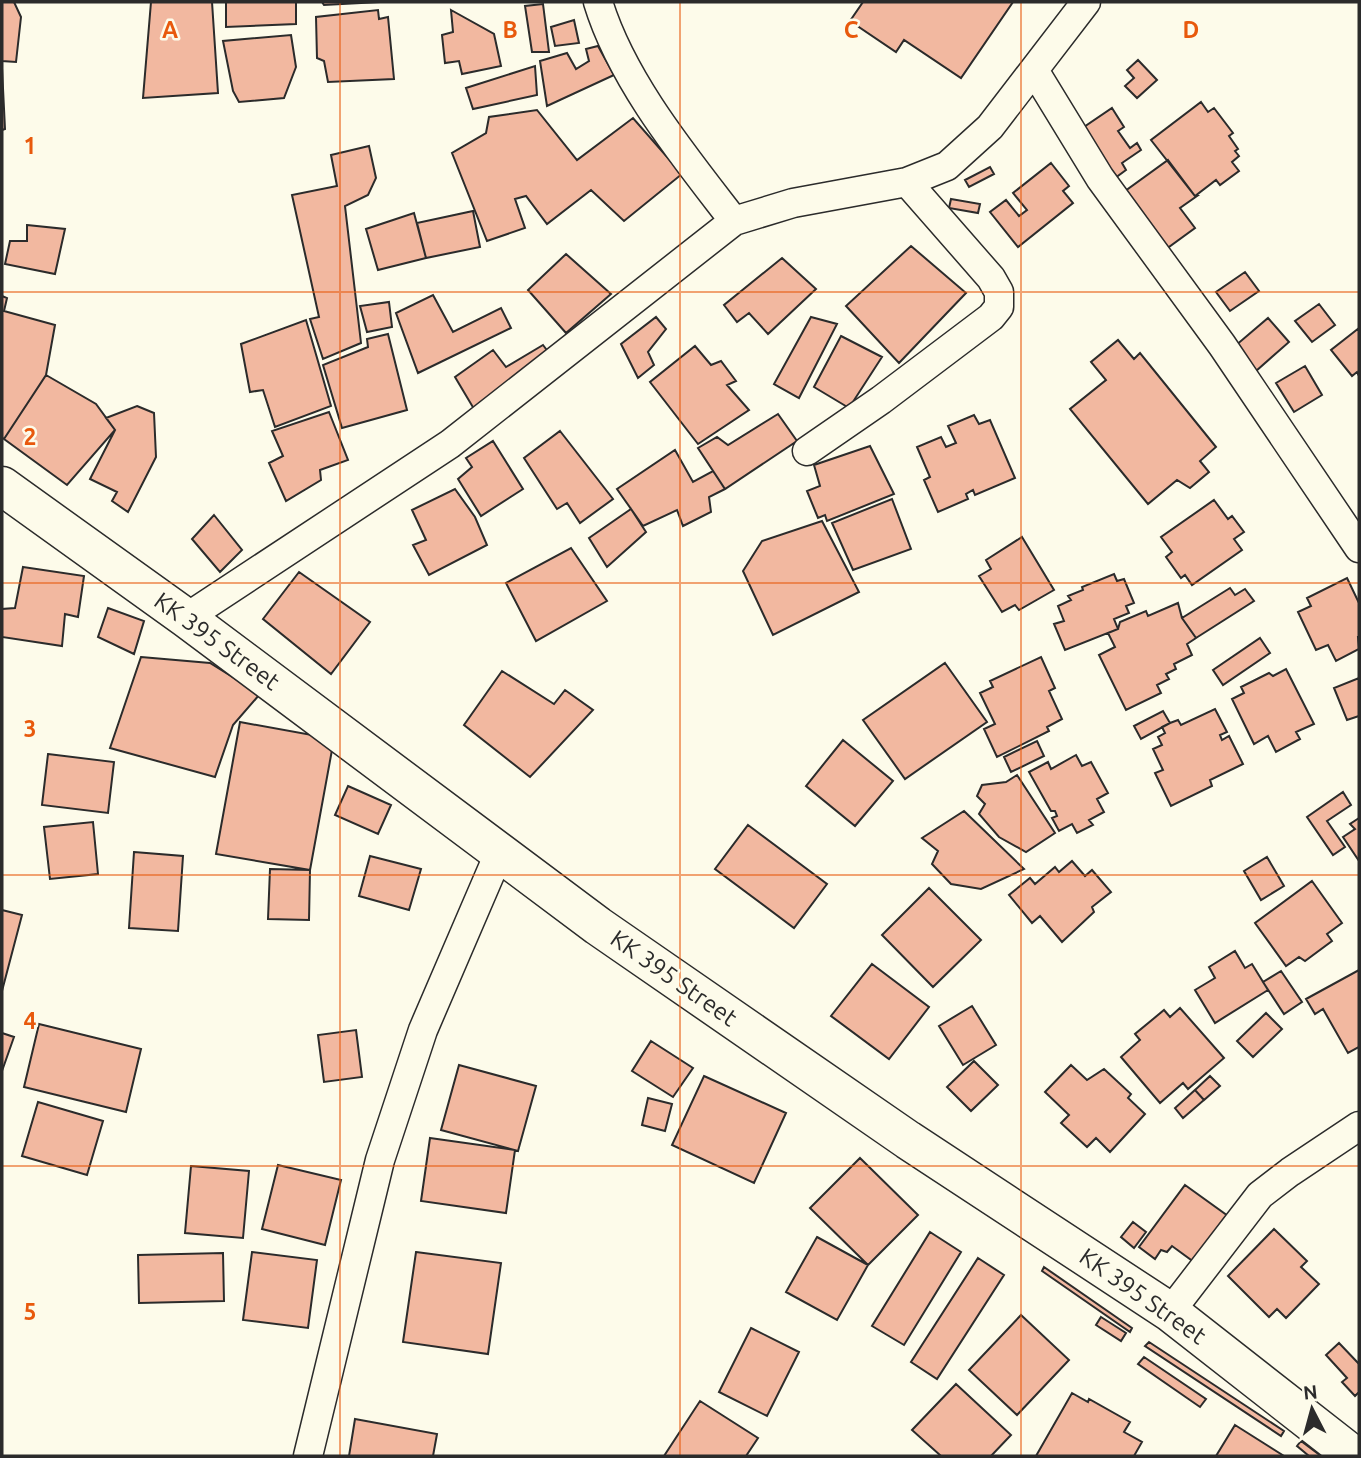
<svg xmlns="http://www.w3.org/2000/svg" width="1361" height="1458" font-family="Ubuntu,sans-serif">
  <rect width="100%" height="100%" fill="#fdfbea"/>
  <!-- building -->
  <path fill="#f2b8a0" stroke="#2b2b2b" stroke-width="2" d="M2 2H14L21 17 16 62 2 61Z
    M151 2H212L218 93 143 98Z
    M226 2H296V24L226 27Z
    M322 2H380L324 5Z
    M863 2H1013L961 78 904 40 896 52 850 21Z
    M543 4 549 52H532L525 6Z
    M378 10 379 19 388 17 394 79 328 82 324 61 317 58 316 17Z
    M451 10 494 34 501 66 462 74 459 61 445 63 442 35 453 32Z
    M574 20 579 43 555 46 551 27Z
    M291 35 296 67 284 98 239 102 233 91 223 41Z
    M598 46 614 75 547 106 540 61 567 53 576 69 589 61 586 49Z
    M1138 60 1157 80 1137 98 1125 86 1134 78 1127 70Z
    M535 66 537 95 473 109 466 88Z
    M2 68 5 129 2 130Z
    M1201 102 1208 112 1214 108 1233 133 1229 136 1238 149 1235 151 1239 156 1232 162 1239 171 1220 185 1216 180 1195 196 1151 140Z
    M1112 108 1124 127 1118 131 1130 148 1137 143 1141 150 1122 163 1126 170 1115 178 1081 129Z
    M537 110 577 160 633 118 682 174 624 221 591 190 547 224 526 196 515 199 525 228 487 241 452 153 486 133 489 117Z
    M369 146 376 178 368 195 345 206 361 343 323 359 310 319 319 317 292 195 337 186 331 155Z
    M1168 160 1195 196H1197L1180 208 1195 228 1162 252 1121 194Z
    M1051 163 1069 186 1063 191 1073 203 1018 247 990 212 1006 200 1019 216 1027 210 1013 193Z
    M990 167 994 174 969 187 965 180Z
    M951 199 980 204 978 213 949 208Z
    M473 211 480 247 426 258 417 223Z
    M414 213 426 258 378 270 366 229Z
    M27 225 65 229 55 274 5 264 10 241H27Z
    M911 246 966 293 899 363 846 306Z
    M566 254 611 294 566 333 528 290Z
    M782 258 816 289 768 334 749 313 737 322 724 305Z
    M1245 272 1259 291 1230 311 1216 292Z
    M433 295 453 332 501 308 511 328 418 373 396 313Z
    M2 296 7 298 4 311 55 325 46 375 4 439 2 438Z
    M389 302 392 327 367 332 360 306Z
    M1319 304 1335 325 1312 342 1295 321Z
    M656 317 666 329 648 352 654 365 638 378 621 344Z
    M811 317 837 324 799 398 774 384Z
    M1268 318 1289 342 1256 371 1235 346Z
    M306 320 331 406 275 427 263 390 250 392 241 344Z
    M1359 328V376L1357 372 1352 376 1331 350Z
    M388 334 407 410 342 428 323 365 368 347 367 339Z
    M841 336 882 357 849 408 814 387Z
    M1118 340 1134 359 1140 353 1216 447 1200 461 1209 472 1190 488 1177 480 1148 504 1070 409 1106 380 1091 362Z
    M543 345 555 361 474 409 455 377 493 350 506 367Z
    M695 346 711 365 721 361 736 381 727 385 749 410 698 444 650 382Z
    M1305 366 1322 395 1294 412 1276 383Z
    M46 375 96 404 115 430 67 485 4 439Z
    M137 406 154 413 156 457 128 512 112 501 117 492 90 479 115 430 106 418Z
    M329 412 348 460 320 470 321 480 286 501 269 463 283 456 272 431Z
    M778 414 797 441 725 489 698 448 717 437 728 445Z
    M974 415 979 424 990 420 1015 478 975 495 973 490 966 494 968 499 938 512 924 480 930 477 917 447 941 437 946 447 956 443 948 426Z
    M560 431 613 499 580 523 567 503 557 509 524 458Z
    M493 441 523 489 481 516 458 479 472 467 466 458Z
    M870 446 894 494 827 521 825 515 818 518 807 491 820 486 814 465Z
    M675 450 693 482 713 471 725 489 709 497 711 512 683 526 677 510 643 526 617 489Z
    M455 489 475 517 487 545 429 575 413 545 426 540 412 510Z
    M892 499 911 549 853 570 832 523Z
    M1214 500 1228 519 1232 516 1244 532 1234 539 1242 550 1192 585 1185 575 1181 578 1166 557 1172 552 1161 537Z
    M631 509 646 532 607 567 589 538Z
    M214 515 242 550 220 572 192 539Z
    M822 521 859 592 773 635 743 571 762 541Z
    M1022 537 1054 590 1019 610 1015 605 1002 612 979 576 991 569 986 560Z
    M571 548 607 601 536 641 506 583Z
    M23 567 84 576 78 617 65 614 62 646 2 637V609L15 608Z
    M299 572 370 622 331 674 263 619Z
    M1114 574 1117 581 1124 579 1134 603 1126 606 1129 613 1114 619 1118 629 1065 650 1054 624 1064 621 1058 606 1071 600 1068 596 1083 590 1082 587Z
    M1347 578 1359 603V637H1358L1359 649 1336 661 1328 645 1316 650 1298 612 1311 606 1307 598Z
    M1230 588 1235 595 1245 589 1254 601 1196 638 1182 618Z
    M1178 603 1182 618 1196 638 1187 644 1192 655 1174 664 1176 669 1166 674 1169 679 1157 685 1161 693 1126 710 1099 655 1115 647 1108 633 1118 629 1120 622 1146 611 1148 616Z
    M108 608 144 621 134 654 98 637Z
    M1260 638 1270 653 1223 685 1213 670Z
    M141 657 210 663 260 694 233 725 215 777 110 748Z
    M1041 657 1055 688 1049 691 1062 719 1047 727 1049 731 997 757 984 729 995 724 980 693 993 687 990 681Z
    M945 663 987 722 905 779 863 720Z
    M1286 669 1314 724 1296 732 1300 739 1276 752 1268 736 1254 744 1232 699 1244 693 1241 687 1269 673 1273 676Z
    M502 671 554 704 565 690 593 710 530 777 464 725Z
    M1359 678V716L1347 720 1334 688Z
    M1215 709 1227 732 1220 735 1222 740 1229 736 1243 764 1210 780 1212 786 1171 806 1155 773 1163 770 1153 749 1162 745 1158 737 1165 733 1162 727 1170 723 1178 720 1181 725Z
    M1163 711 1170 723 1141 739 1134 726Z
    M240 722 334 739 310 870 216 854Z
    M843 740 893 781 855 826 806 786Z
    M1037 741 1044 756 1011 772 1004 757Z
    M48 754 114 762 108 813 42 805Z
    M1076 755 1082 766 1091 762 1108 793 1097 799 1104 812 1089 820 1093 825 1077 833 1072 824 1059 831 1052 818 1057 816 1055 811H1051L1029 772 1048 762 1051 769Z
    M1017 775 1055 833 1026 852 999 837 979 814 985 804 977 796 982 785 1006 782Z
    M348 786 391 805 378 834 335 815Z
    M1343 792 1351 805 1327 821 1345 847 1333 855 1307 817Z
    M964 811 1024 869 981 889 951 884 932 864 938 851 922 838Z
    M1359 818V861L1343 837 1355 829 1350 824Z
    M93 822 98 874 50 879 44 827Z
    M748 825 827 884 794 928 715 869Z
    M134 852 183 856 178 931 129 928Z
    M370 856 421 869 409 910 359 896Z
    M1267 857 1284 886 1261 900 1244 871Z
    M1072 861 1085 876 1092 870 1111 892 1092 907 1094 912 1062 942 1040 916 1032 923 1009 895 1030 878 1035 884 1055 867 1059 872Z
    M270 869 310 870 309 920 268 919Z
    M1312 881 1342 923 1327 934 1332 941 1305 961 1299 957 1286 966 1255 923Z
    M929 888 981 940 933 987 882 935Z
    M2 910 22 915 2 991Z
    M1235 951 1245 968 1252 964 1268 990 1215 1023 1195 990 1215 978 1209 967Z
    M872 964 929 1007 889 1059 831 1016Z
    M1359 970V1047L1348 1053 1323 1009 1315 1014 1306 999Z
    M1281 971 1302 1002 1284 1014 1263 982Z
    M972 1006 996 1045 963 1065 939 1026Z
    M1180 1008 1224 1058 1188 1089 1183 1083 1160 1103 1121 1057 1140 1040 1135 1034 1164 1010 1170 1017Z
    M1266 1013 1282 1029 1253 1057 1237 1041Z
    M39 1024 141 1049 126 1112 24 1087Z
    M356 1030 362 1077 324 1082 318 1035Z
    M2 1033 14 1037 2 1071Z
    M651 1041 693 1068 673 1097 632 1071Z
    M974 1061 998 1085 971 1111 947 1087Z
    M459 1065 536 1086 518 1151 441 1130Z
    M1071 1065 1087 1080 1104 1069 1131 1094 1128 1098 1145 1114 1110 1152 1096 1138 1087 1147 1061 1123 1069 1115 1045 1092Z
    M704 1076 786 1113 754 1183 672 1145Z
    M1210 1076 1220 1086 1204 1100 1195 1090Z
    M1195 1090 1204 1100 1183 1118 1175 1108Z
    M648 1098 672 1104 665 1131 642 1125Z
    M38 1102 103 1121 87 1175 22 1156Z
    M430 1138 515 1150 506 1213 421 1201Z
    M860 1158 918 1215 868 1265 810 1208Z
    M278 1165 341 1180 325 1245 262 1229Z
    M191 1166 249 1171 243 1238 185 1233Z
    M1185 1185 1228 1216 1194 1262 1172 1246 1167 1252 1161 1250 1155 1259 1139 1247Z
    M1133 1222 1146 1232 1134 1248 1121 1237Z
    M1274 1229 1307 1261 1301 1267 1319 1284 1286 1318 1277 1309 1269 1317 1228 1276Z
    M930 1232 961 1252 904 1345 872 1326Z
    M817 1237 868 1265 837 1320 786 1292Z
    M252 1252 317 1260 308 1328 243 1320Z
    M416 1252 501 1263 488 1354 403 1342Z
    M223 1253 224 1301 139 1303 138 1255Z
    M978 1258 1004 1275 937 1379 911 1362Z
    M1044 1267 1132 1328 1130 1332 1042 1271Z
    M1021 1315 1069 1360 1017 1415 969 1370Z
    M1101 1317 1126 1333 1121 1341 1096 1325Z
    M751 1328 799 1352 767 1416 719 1392Z
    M1149 1342 1284 1431 1281 1436 1145 1346Z
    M1339 1343 1359 1364V1392L1355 1396 1342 1382 1347 1378 1326 1355Z
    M1144 1357 1206 1399 1200 1407 1138 1364Z
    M956 1384 1011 1435 991 1456H941L912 1430Z
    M1072 1393 1088 1402 1089 1399 1130 1422 1124 1432 1142 1442 1134 1456H1036Z
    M700 1401 758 1438 746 1456H664Z
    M355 1419 437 1434 433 1456H349Z
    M1235 1425 1284 1456H1216Z
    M1301 1441 1321 1456H1309L1297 1446Z"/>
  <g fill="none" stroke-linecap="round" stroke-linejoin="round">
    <defs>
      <path id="street" d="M598 2C622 81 684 156 734 221
        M1034 70 1100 178 1222 345 1359 548
        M807 451 881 400 991 317 999 307V292L991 278 907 182
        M186 618 450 444 734 221 793 203 907 182 947 166 990 127 1086 2
        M1170 1312 1260 1195 1290 1172 1359 1126
        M308 1456 380 1160 423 1030 500 851"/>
      <path id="secondary" d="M2 486 186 618 598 926 908 1140 1170 1312 1354 1456"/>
    </defs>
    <!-- street casing -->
    <use href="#street" stroke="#2b2b2b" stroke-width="31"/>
    <!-- secondary casing -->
    <use href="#secondary" stroke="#2b2b2b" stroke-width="41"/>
    <!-- street -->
    <use href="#street" stroke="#fdfbea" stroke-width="28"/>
    <!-- secondary -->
    <use href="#secondary" stroke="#fdfbea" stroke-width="38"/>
  </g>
  <!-- grid -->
  <path fill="none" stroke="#e8590c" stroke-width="2" stroke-opacity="0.55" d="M340 2V1456M680 2V1456M1021 2V1456M2 292H1359M2 583H1359M2 875H1359M2 1166H1359"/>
  <g text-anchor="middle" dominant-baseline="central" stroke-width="5" stroke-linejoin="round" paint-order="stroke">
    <!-- street labels -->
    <g font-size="24" fill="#2b2b2b" stroke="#fdfbea">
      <text transform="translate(217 641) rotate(36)">KK 395 Street</text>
      <text transform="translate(674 978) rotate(35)">KK 395 Street</text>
      <text transform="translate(1143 1296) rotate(35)">KK 395 Street</text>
    </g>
  </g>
  <g font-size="23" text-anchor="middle" font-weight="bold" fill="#e8590c" stroke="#fdfbea" stroke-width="5" stroke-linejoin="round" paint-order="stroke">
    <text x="170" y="38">A</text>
    <text x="510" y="38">B</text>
    <text x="851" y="38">C</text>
    <text x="1191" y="38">D</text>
    <text x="30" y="154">1</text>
    <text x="30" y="445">2</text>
    <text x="30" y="737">3</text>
    <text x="30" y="1029">4</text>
    <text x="30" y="1320">5</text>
  </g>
  <!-- border -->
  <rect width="1361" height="1458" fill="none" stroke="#2b2b2b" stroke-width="7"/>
  <!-- north arrow -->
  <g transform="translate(1312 1409) rotate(354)" stroke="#fdfbea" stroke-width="5" paint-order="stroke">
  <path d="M0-5L12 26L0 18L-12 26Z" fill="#2b2b2b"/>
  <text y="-10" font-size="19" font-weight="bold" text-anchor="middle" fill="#2b2b2b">N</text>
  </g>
</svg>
